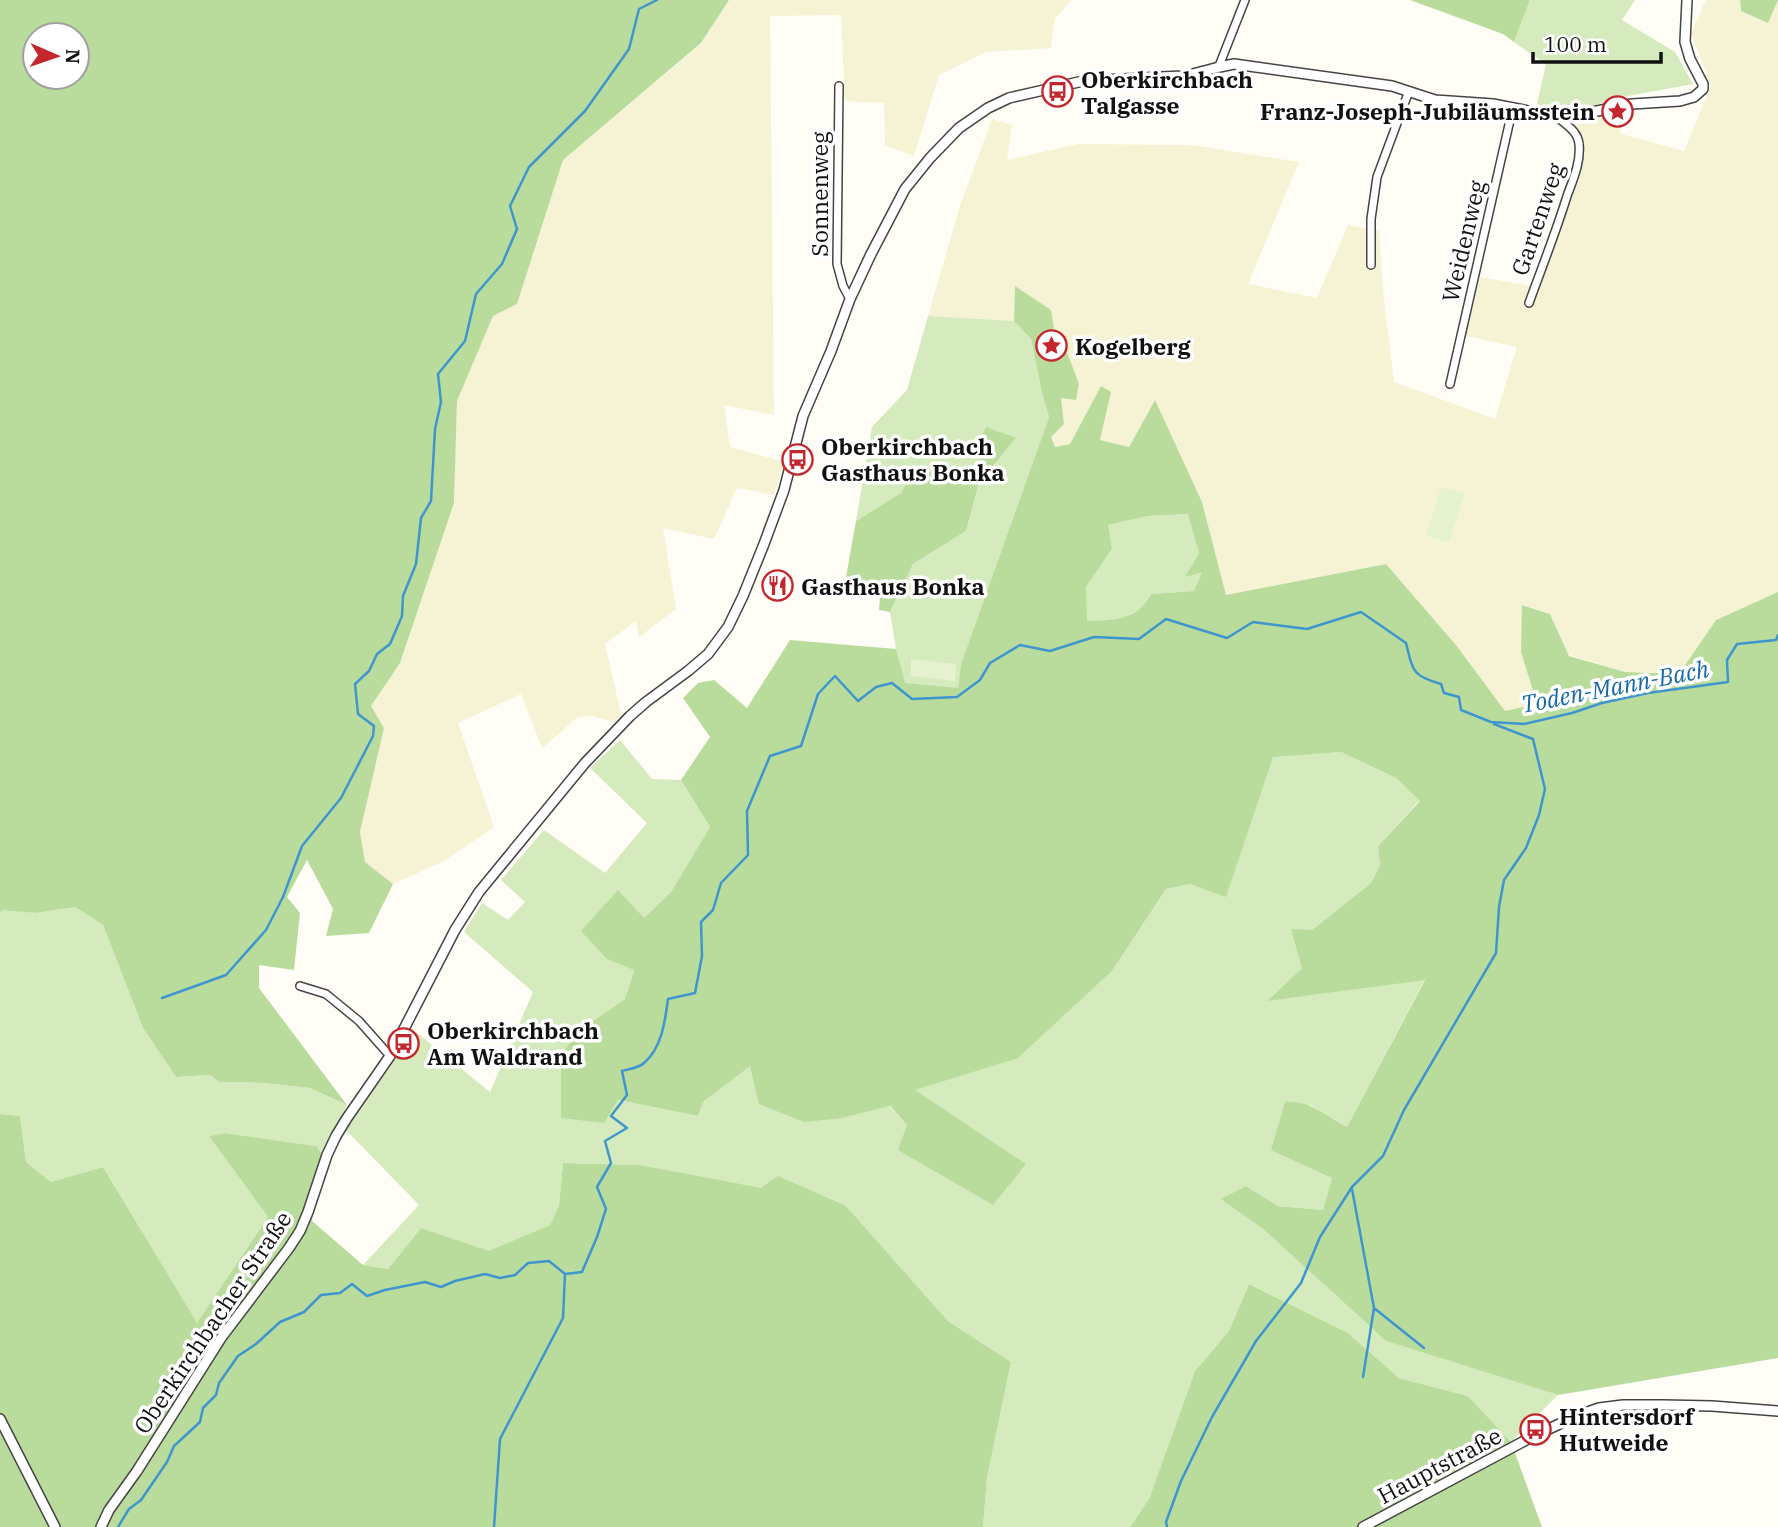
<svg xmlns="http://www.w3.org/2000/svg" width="1778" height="1527" font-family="'IBM Plex Serif',serif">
  <rect width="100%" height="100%" fill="#fffdf5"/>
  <!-- farmland -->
  <path fill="#f6f3d4" d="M729 0H1071L1055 19 1051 48 986 52 939 75 914 156 885 145 884 103 845 101 841 15 770 16 774 415 724 405 730 447 785 462 774 495 737 488 714 539 663 528 676 609 639 637 636 621 605 644 621 714 615 722 592 716 578 717 542 748 521 694 458 723 494 827 444 861 393 884 365 862 360 832 384 728 371 706 400 663 454 503 457 401 493 316 517 304 563 160 701 44Z
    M1706 0H1740L1741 11 1767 23 1778 0V592L1716 620 1679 674 1625 672 1569 655 1550 614 1523 605 1521 652 1537 705 1505 712 1456 645 1386 564 1226 595 1202 502 1154 401 1129 447 1100 440 1111 392 1101 386 1070 444 1055 447 1051 437 1064 424 1061 398 1049 344 1047 334 1016 286 1014 321 928 316 960 206 992 119 1012 125 1007 160 1078 144 1192 145 1299 162 1248 284 1317 298 1348 225 1379 231 1384 299 1394 382 1495 419 1517 347 1466 336 1480 277 1537 287 1570 201 1582 157 1578 133 1568 121 1581 120 1618 110 1621 134 1684 151 1711 86 1691 33Z"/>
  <!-- green -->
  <path fill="#d5ebbd" d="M1530 0H1635L1622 20 1675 52 1693 84 1617 98 1579 110 1554 111 1536 108 1546 64 1514 42Z
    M928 316 1014 321 1031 339 1042 393 1049 417 961 664 958 689 904 683 896 649 890 612 913 564 966 531 979 483 1016 438 992 440 964 484 901 493 856 521 872 427 907 390Z
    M1189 514 1199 553 1186 576 1203 571 1194 591 1151 594C1137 621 1114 620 1086 622V587L1112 549 1107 525 1148 516Z
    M620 740 652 779 681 780 710 827 671 892 644 918 607 959 634 969 625 999 577 1032 617 1100 698 1116 703 1102 750 1065 843 1118 889 1106 907 1125 1026 1164 914 1090 1018 1057 1112 971 1166 889 1190 884 1226 896 1273 756 1341 752 1396 778 1420 800 1378 846 1380 865 1371 883 1312 930 1302 968 1268 1000 1425 979 1347 1127 1310 1105 1332 1178 1323 1210 1278 1206 1246 1186 1222 1199 1263 1229 1386 1341 1558 1395 1511 1442 1468 1396 1399 1378 1348 1333 1249 1284 1229 1331 1195 1371 1149 1499 1130 1527H983L987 1478 1011 1362 948 1321 846 1206 640 1165 563 1163 559 1207 550 1225 489 1252 421 1228 388 1269 363 1265 419 1205 346 1130 392 1064 411 1028 490 1092 533 992 464 932 482 903 508 920 525 902 501 880 544 830 605 873 647 823 590 768Z
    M75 907 103 925 143 1028 176 1077 210 1075 219 1082 263 1083 310 1088 347 1105 323 1155 316 1146 225 1133 209 1136 268 1217 197 1324 103 1167 51 1182 26 1162 20 1116 0 1114V913L2 909 36 913Z"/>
  <!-- forest -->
  <path fill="#b9dc9c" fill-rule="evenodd" d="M0 0H729L701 43 563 160 517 304 493 316 457 401 454 503 400 663 371 706 384 728 360 832 365 862 393 884 369 933 326 936 333 909 307 860 287 897 300 913 294 970 259 965V988L347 1105 310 1088 263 1083 219 1082 210 1075 176 1077 143 1028 103 925 75 907 36 913 2 910 0 913ZM35 35H77V77H35Z
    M1410 0H1530L1514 42 1503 34Z
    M1740 0H1778L1768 23 1741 11Z
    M1015 286 1051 310 1054 328 1047 334 1049 344 1065 347 1079 384 1076 400 1061 398 1064 424 1051 437 1055 447 1070 444 1101 386 1111 392 1100 440 1129 447 1155 400 1202 502 1226 595 1386 564 1456 645 1505 711 1537 704 1521 652 1522 605 1550 614 1569 656 1625 672 1679 674 1716 620 1778 592V1358L1558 1395 1386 1341 1263 1229 1221 1199 1246 1186 1278 1206 1323 1210 1332 1178 1271 1150 1285 1102C1310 1100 1326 1116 1347 1127L1425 980 1267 1001 1302 968 1291 929 1312 930 1371 883 1380 865 1378 846 1420 801 1396 778 1341 752 1273 757 1226 897 1190 884 1166 889 1112 971 1018 1058 915 1090 1026 1164 993 1205 898 1150 907 1125 890 1106 843 1118 804 1122 759 1104 750 1066 703 1102 698 1116 618 1100 604 1123 561 1118V1056L577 1032 625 999 634 970 607 959 581 931 618 890 644 918 671 892 710 827 681 780 710 737 683 698 698 683 714 680 747 708 790 640 896 649 905 683 958 688 961 664 1049 417 1042 393 1031 339 1014 321ZM1188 514 1199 553 1185 577 1202 572 1194 591 1151 594C1137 621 1114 620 1087 621L1086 587 1112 549 1108 525 1148 516Z
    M986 427 1016 438 979 483 966 531 913 564 890 612 879 610 881 584 846 577 856 521 901 493 913 472H952L964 484 991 441 982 436Z
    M0 1114 20 1116 26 1162 51 1182 103 1167 197 1323 268 1217 209 1136 225 1133 316 1146 323 1155 312 1221 363 1265 388 1269 421 1228 489 1251 550 1225 559 1206 563 1163 640 1165 761 1188 778 1176 846 1206 948 1321 1011 1362 987 1478 983 1527H0Z
    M1249 1284 1348 1333 1399 1378 1468 1396 1511 1442 1542 1527H1130L1149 1499 1195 1371 1229 1331Z"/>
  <!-- pitch -->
  <path fill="#e6f2cf" d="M1441 487 1465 494 1449 543 1426 535Z
    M911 659 956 664 955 681 911 676Z"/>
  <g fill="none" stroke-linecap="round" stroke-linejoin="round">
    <!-- stream -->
    <path stroke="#3f96cf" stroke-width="2.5" d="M162 998 226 975 266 930 283 897 302 846 341 798 373 736 374 726 358 714 355 684 369 671 377 654 390 644 402 616 403 596 416 564 421 518 431 501 435 429 441 402 438 374 465 341 476 294 502 264 517 229 510 206 529 167 585 111 629 49 639 9 657 0
      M1352 1189 1374 1308 1424 1348
      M1363 1377 1374 1308
      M118 1527 129 1509 141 1500 167 1462 174 1446 200 1422 203 1408 216 1395 219 1383 238 1356 256 1344 280 1322 304 1312 321 1295 340 1293 352 1284 367 1296 385 1290 425 1282 441 1287 455 1281 485 1274 500 1278 515 1275 528 1263 549 1261 565 1274
      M494 1527 500 1439 563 1318 565 1274 582 1272 597 1237 606 1209 597 1187 611 1163 605 1141 627 1128 611 1116 627 1095 622 1071C629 1069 639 1068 644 1063 662 1048 665 1021 668 999L695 993 702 956 701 922 713 910 721 883 748 855 747 811 770 756 801 746 818 694 835 676 858 701 876 687 892 683 912 699 957 697 980 680 990 663 1020 645 1050 651 1094 637 1139 639 1166 619 1227 638 1253 622 1307 629 1361 612 1406 643C1413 671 1412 676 1441 684L1444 693 1459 697 1461 710 1491 722 1524 724 1572 713 1602 703 1648 693 1728 682 1727 660 1737 644 1776 640 1778 635
      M1167 1527 1166 1522 1181 1481 1212 1417 1256 1341 1301 1283 1320 1237 1352 1187 1383 1156 1404 1110 1496 953 1499 907 1504 880 1526 848 1539 815 1545 789 1533 739 1494 724"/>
    <defs>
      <path id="minor" d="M1219 66 1245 0
        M839 86 837 264 843 286 850 299
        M1371 265V219L1377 177 1409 91
        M1529 303C1542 267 1556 232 1567 196 1573 180 1581 162 1579 144 1578 131 1565 124 1556 116
        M1450 384 1513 107
        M300 986 326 994 359 1021 390 1056"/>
      <path id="tertiary" d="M0 1419 55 1527
        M101 1527 109 1510 137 1471 221 1338 289 1248 300 1231 308 1212 327 1155 336 1136 347 1118 390 1056 455 930 479 892 585 763 630 716 646 702 688 671 708 654 728 627 743 596 764 544 784 490 803 416 831 351 850 299 871 254 905 189 930 158 959 128 988 108 1009 98 1083 81 1182 76C1200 73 1216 67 1234 64L1392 86 1435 100 1493 104 1555 116H1572L1632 104 1680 101 1694 97 1703 89V84L1690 59 1685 42 1687 0
        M1363 1527 1528 1439 1576 1416 1599 1408 1623 1405H1663L1712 1406 1778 1411"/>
    </defs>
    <!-- minor casing -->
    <use href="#minor" stroke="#444" stroke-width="10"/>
    <!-- tertiary casing -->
    <use href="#tertiary" stroke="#444" stroke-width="12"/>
    <!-- minor -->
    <use href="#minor" stroke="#fff" stroke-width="7"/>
    <!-- tertiary -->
    <use href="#tertiary" stroke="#fff" stroke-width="9"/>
  </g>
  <!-- icons -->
  <defs>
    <symbol id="bus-ring" viewBox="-11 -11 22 22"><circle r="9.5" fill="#fff" stroke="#c4262e" stroke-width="1.5"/><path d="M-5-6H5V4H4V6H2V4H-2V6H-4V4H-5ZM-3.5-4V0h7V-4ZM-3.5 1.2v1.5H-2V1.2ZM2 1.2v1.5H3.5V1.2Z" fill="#c4262e"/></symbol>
    <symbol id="sight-ring" viewBox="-11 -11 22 22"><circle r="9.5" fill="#fff" stroke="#c4262e" stroke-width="1.5"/><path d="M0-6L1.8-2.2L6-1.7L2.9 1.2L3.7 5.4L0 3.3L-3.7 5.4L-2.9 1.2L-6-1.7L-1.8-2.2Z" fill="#c4262e"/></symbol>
    <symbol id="restaurant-ring" viewBox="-11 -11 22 22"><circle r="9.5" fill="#fff" stroke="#c4262e" stroke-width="1.5"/><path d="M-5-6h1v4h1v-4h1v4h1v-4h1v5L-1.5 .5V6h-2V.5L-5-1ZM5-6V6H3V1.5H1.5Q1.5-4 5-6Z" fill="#c4262e"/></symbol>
  </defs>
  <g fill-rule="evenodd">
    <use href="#bus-ring" x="1040" y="74" width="35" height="35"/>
    <use href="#sight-ring" x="1600" y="94" width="35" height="35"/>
    <use href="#sight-ring" x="1034" y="328" width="35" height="35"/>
    <use href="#bus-ring" x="780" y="442" width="35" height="35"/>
    <use href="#restaurant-ring" x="760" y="568" width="35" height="35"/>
    <use href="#bus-ring" x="386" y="1026" width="35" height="35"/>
    <use href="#bus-ring" x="1518" y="1412" width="35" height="35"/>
  </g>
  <g text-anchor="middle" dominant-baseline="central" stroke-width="7" stroke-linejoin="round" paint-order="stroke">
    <!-- poi labels -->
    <g font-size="23" font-weight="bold" fill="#111" stroke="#fff" text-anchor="start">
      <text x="1081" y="79">Oberkirchbach<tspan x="1081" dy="26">Talgasse</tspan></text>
      <text x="1595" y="111" text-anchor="end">Franz-Joseph-Jubiläumsstein</text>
      <text x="1075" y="346">Kogelberg</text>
      <text x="821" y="446">Oberkirchbach<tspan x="821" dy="26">Gasthaus Bonka</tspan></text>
      <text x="801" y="586">Gasthaus Bonka</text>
      <text x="427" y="1030">Oberkirchbach<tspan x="427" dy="26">Am Waldrand</tspan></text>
      <text x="1559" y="1416">Hintersdorf<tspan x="1559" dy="26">Hutweide</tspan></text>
    </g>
    <!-- street labels -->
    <g font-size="23" fill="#111" stroke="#fff">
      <text transform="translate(819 194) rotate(-90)">Sonnenweg</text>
      <text transform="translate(1537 219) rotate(-71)">Gartenweg</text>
      <text transform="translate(1463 241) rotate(-77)">Weidenweg</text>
      <text transform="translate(212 1322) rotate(-56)">Oberkirchbacher Straße</text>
      <text transform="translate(1439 1465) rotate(-28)">Hauptstraße</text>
    </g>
    <!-- water labels -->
    <g font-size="24" font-style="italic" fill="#1768a6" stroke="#fff">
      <text transform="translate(1615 686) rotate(-11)">Toden-Mann-Bach</text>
    </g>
  </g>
  <!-- north arrow -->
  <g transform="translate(56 56) rotate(92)"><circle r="33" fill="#ffffff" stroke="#a0a0a0" stroke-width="2"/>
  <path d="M0-5L12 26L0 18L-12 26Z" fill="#c4262e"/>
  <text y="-10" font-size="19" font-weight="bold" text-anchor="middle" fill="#111111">N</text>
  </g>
  <!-- scale -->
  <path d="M1533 52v10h128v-10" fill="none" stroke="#111111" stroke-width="3.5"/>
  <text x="1544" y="52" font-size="21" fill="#111111" stroke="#ffffff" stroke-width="5" paint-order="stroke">100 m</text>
</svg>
